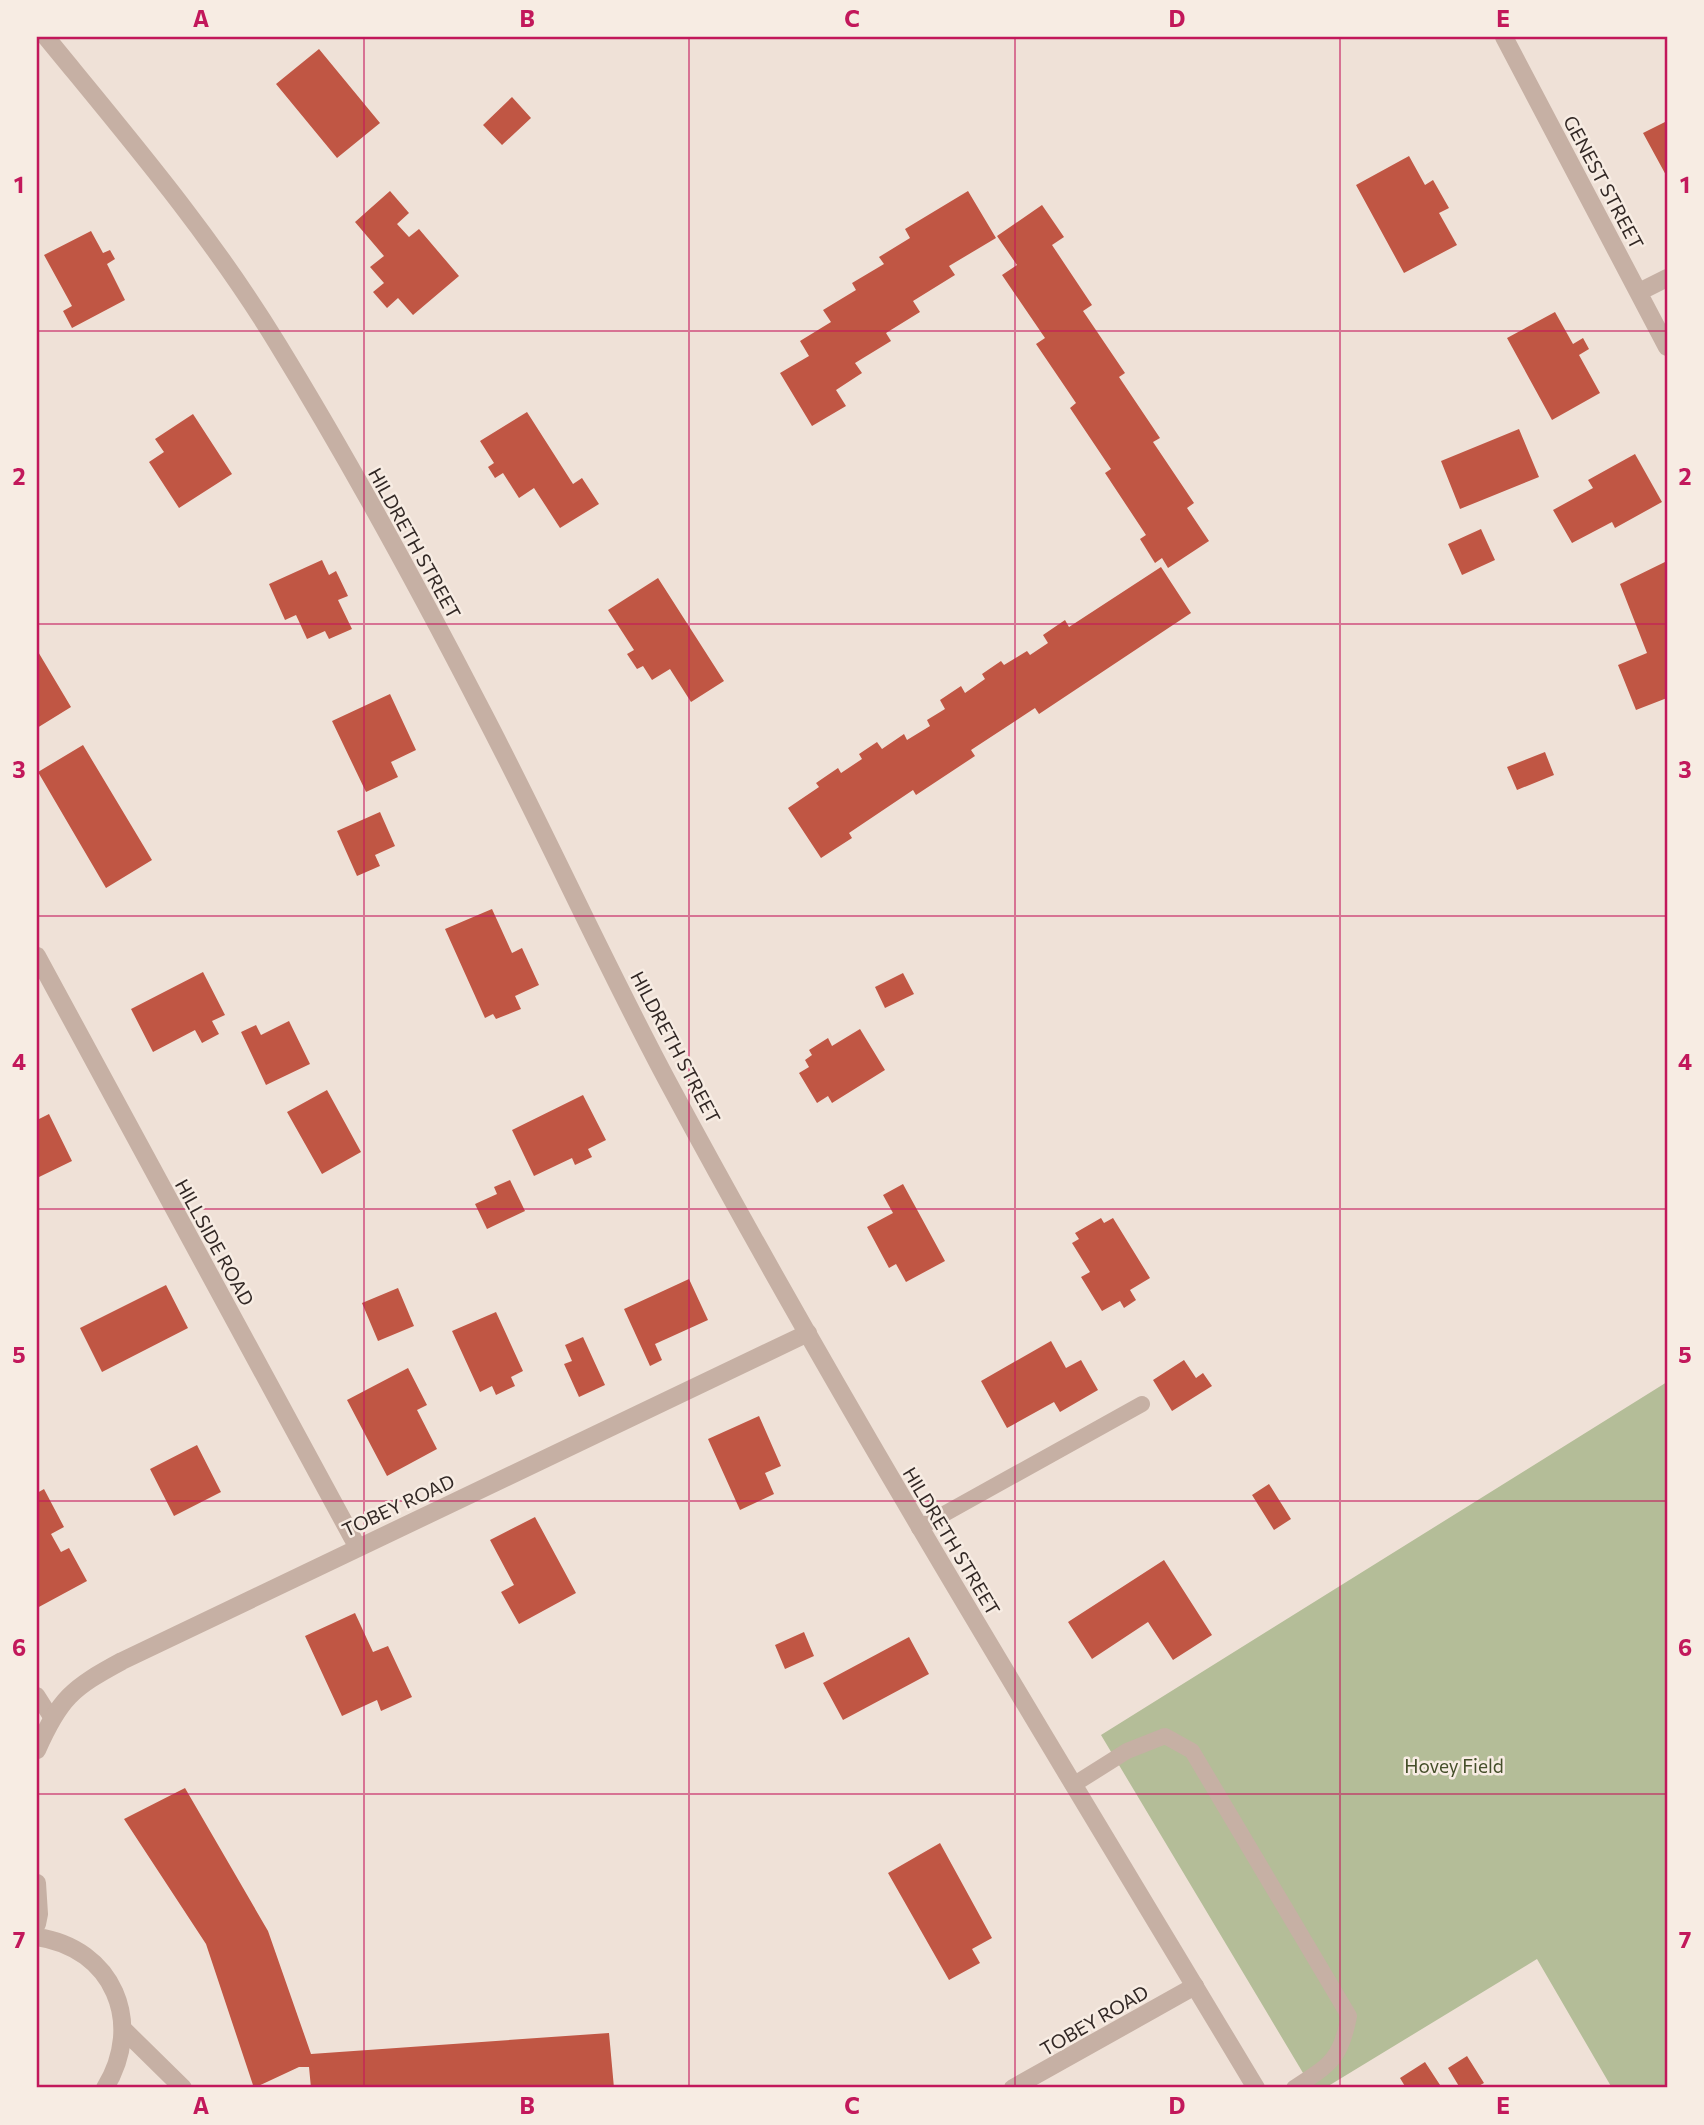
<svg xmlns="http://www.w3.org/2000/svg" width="1704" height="2125" font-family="Commissioner,sans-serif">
  <rect width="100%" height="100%" fill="#efe1d7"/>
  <!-- green -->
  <path fill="#b4bd98" d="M1667 1382V2088H1612L1537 1959 1325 2088H1312L1101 1735Z"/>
  <!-- building -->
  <path fill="#c05644" d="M319 49 380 123 337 158 276 84Z
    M512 97 531 118 502 145 483 125Z
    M1667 121V177L1643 133Z
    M1409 156 1425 185 1433 180 1449 208 1439 213 1457 245 1404 273 1356 185Z
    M390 191 409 213 397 224 409 237 419 229 459 276 413 315 398 298 387 308 373 292 384 283 370 267 384 256 355 222Z
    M968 191 996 238 949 266 955 275 913 301 920 312 886 333 891 341 855 363 862 373 836 390 846 406 812 426 780 373 809 356 800 341 831 322 823 310 856 290 852 283 884 264 879 257 910 238 905 229Z
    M1042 205 1064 237 1052 245 1092 305 1083 311 1125 373 1119 377 1160 438 1153 442 1194 503 1187 508 1209 541 1168 568 1162 558 1155 563 1140 539 1146 535 1105 473 1111 469 1070 408 1076 403 1036 344 1045 338 1002 275 1017 265 997 236Z
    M91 231 103 253 110 250 115 259 107 264 125 300 72 328 63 311 72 306 44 255Z
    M1555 312 1573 344 1583 338 1589 349 1579 355 1600 393 1552 420 1507 338Z
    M527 412 573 484 582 478 599 504 560 528 534 488 519 498 503 473 495 478 488 467 494 463 480 441Z
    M193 414 232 474 179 508 149 462 164 452 155 439Z
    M1519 429 1539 477 1460 509 1441 461Z
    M1635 454 1662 502 1615 528 1612 522 1572 543 1553 510 1593 488 1588 480Z
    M1481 529 1495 560 1462 575 1448 544Z
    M322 560 329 575 336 571 348 596 338 600 352 629 329 639 325 631 307 639 296 615 285 620 269 584Z
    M1667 561V698L1636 710 1618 665 1647 653 1620 584Z
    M1161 567 1191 613 1039 714 1035 708 971 750 975 756 916 795 913 790 849 833 852 838 821 858 788 808 819 787 816 783 838 768 841 773 862 759 859 754 877 742 882 749 904 734 907 740 930 726 927 720 945 709 940 700 961 686 965 693 985 679 982 674 1001 661 1004 665 1027 651 1030 655 1048 643 1043 635 1065 620 1069 627Z
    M658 578 724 681 691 702 670 669 652 680 643 666 637 669 627 654 634 650 608 610Z
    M37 650 71 707 37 728Z
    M390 694 416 750 391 762 398 777 366 792 332 721Z
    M83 745 152 860 106 888 38 772Z
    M1545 752 1554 775 1517 790 1507 767Z
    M380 812 395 846 375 855 380 866 357 876 337 831Z
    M492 909 512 953 522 948 539 985 515 996 521 1009 496 1019 493 1014 485 1018 445 929Z
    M203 972 225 1015 212 1021 219 1034 202 1043 195 1030 153 1052 131 1009Z
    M903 973 914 994 885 1008 875 987Z
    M289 1021 310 1064 266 1085 241 1032 256 1025 261 1035Z
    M860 1029 885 1070 832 1103 828 1096 817 1103 799 1073 809 1067 805 1060 812 1055 809 1050 828 1038 832 1046Z
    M327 1090 361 1152 322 1174 287 1112Z
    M583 1095 606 1140 588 1149 592 1157 575 1165 572 1158 534 1176 512 1130Z
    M49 1114 72 1161 37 1178V1120Z
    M510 1180 525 1211 487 1229 475 1204 497 1194 494 1187Z
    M903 1184 945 1261 906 1282 896 1264 889 1268 867 1227 893 1213 883 1195Z
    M1101 1218 1104 1223 1113 1218 1150 1278 1130 1290 1136 1300 1124 1308 1120 1301 1102 1311 1081 1277 1090 1272 1072 1243 1079 1239 1075 1233Z
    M689 1279 708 1320 655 1344 662 1360 650 1366 624 1309Z
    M166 1285 188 1328 102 1372 80 1328Z
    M398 1288 414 1326 378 1341 362 1303Z
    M496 1312 523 1371 511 1377 515 1386 496 1395 492 1386 480 1392 452 1331Z
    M583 1337 605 1385 579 1397 564 1364 572 1361 565 1345Z
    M1051 1341 1066 1368 1081 1360 1098 1390 1060 1412 1054 1402 1007 1428 981 1381Z
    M1184 1360 1196 1378 1203 1373 1212 1386 1172 1411 1153 1380Z
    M408 1368 427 1405 417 1410 437 1449 387 1476 347 1400Z
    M759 1416 781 1466 765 1473 774 1494 740 1510 708 1439Z
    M197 1445 221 1492 174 1516 150 1469Z
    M1269 1484 1291 1519 1274 1530 1252 1495Z
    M44 1489 64 1527 51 1534 61 1552 69 1548 87 1581 37 1608V1493Z
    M535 1517 576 1593 519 1624 501 1592 514 1585 490 1540Z
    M1164 1560 1212 1635 1173 1660 1148 1622 1092 1659 1068 1622Z
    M355 1613 373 1652 388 1646 412 1697 381 1711 377 1700 342 1716 305 1636Z
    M804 1632 814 1656 785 1669 775 1645Z
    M909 1637 929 1674 843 1720 823 1683Z
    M185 1788 268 1931 311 2054 609 2033 614 2088H311L309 2067H299L254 2088 206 1944 124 1819Z
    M940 1843 992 1938 972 1949 980 1963 949 1980 888 1873Z
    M1467 2056 1484 2083 1475 2088H1460L1448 2068Z
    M1425 2062 1442 2088H1406L1400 2078Z"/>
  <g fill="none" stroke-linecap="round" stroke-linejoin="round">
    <!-- service -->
    <path stroke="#c6b0a4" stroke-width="16" d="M919 1528 1142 1404
      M37 1695 51 1717
      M1073 1785 1127 1751 1165 1736 1192 1751 1349 2016C1341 2059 1330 2065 1294 2088"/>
    <!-- minor -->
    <path stroke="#c6b0a4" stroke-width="18" d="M1504 37 1667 347
      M1639 292 1667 278
      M37 956 358 1548
      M37 1750C60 1698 72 1688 122 1661L808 1333
      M37 1883 39 1914 37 1924
      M37 1937C113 1948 145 2023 105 2088
      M123 2029 183 2088
      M1013 2088 1195 1986"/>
    <!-- tertiary -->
    <path stroke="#c6b0a4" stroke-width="18" d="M46 37C127 136 210 233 277 343 350 462 417 585 481 709 546 833 603 961 669 1084 853 1426 1057 1756 1256 2088"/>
  </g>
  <!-- grid -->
  <path fill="none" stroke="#c2185b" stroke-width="2" stroke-opacity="0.55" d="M364 37V2088M689 37V2088M1015 37V2088M1340 37V2088M37 331H1667M37 624H1667M37 916H1667M37 1209H1667M37 1501H1667M37 1794H1667"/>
  <g text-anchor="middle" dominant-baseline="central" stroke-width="5" stroke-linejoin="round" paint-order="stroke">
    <!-- street labels -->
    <g font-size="19" fill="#322825" stroke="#f7ece3">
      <text transform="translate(1604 182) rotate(62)">GENEST STREET</text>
      <text transform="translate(415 543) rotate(61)">HILDRETH STREET</text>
      <text transform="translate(676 1047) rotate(62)">HILDRETH STREET</text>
      <text transform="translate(215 1242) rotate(61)">HILLSIDE ROAD</text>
      <text transform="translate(398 1505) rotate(-25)">TOBEY ROAD</text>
      <text transform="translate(952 1541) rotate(59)">HILDRETH STREET</text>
      <text transform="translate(1094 2020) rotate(-30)">TOBEY ROAD</text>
    </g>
    <!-- park labels -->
    <g font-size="19" fill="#454f2a" stroke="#f7ece3">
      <text x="1454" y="1765">Hovey Field</text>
    </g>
  </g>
  <!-- border -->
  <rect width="1704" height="2125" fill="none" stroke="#f7ece3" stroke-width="77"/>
  <rect x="38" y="38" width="1628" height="2048" fill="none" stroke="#c2185b" stroke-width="2.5"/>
  <g font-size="23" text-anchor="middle" font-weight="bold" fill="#c2185b">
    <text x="201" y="27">A</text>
    <text x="527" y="27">B</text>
    <text x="852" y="27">C</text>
    <text x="1177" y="27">D</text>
    <text x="1503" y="27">E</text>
    <text x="19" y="193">1</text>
    <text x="1685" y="193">1</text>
    <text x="19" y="485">2</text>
    <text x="1685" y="485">2</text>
    <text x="19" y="778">3</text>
    <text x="1685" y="778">3</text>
    <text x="19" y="1070">4</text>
    <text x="1685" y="1070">4</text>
    <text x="19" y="1363">5</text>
    <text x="1685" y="1363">5</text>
    <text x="19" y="1656">6</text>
    <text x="1685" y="1656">6</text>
    <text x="19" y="1948">7</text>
    <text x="1685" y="1948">7</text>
    <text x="201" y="2114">A</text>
    <text x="527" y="2114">B</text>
    <text x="852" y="2114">C</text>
    <text x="1177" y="2114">D</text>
    <text x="1503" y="2114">E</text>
  </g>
</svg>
